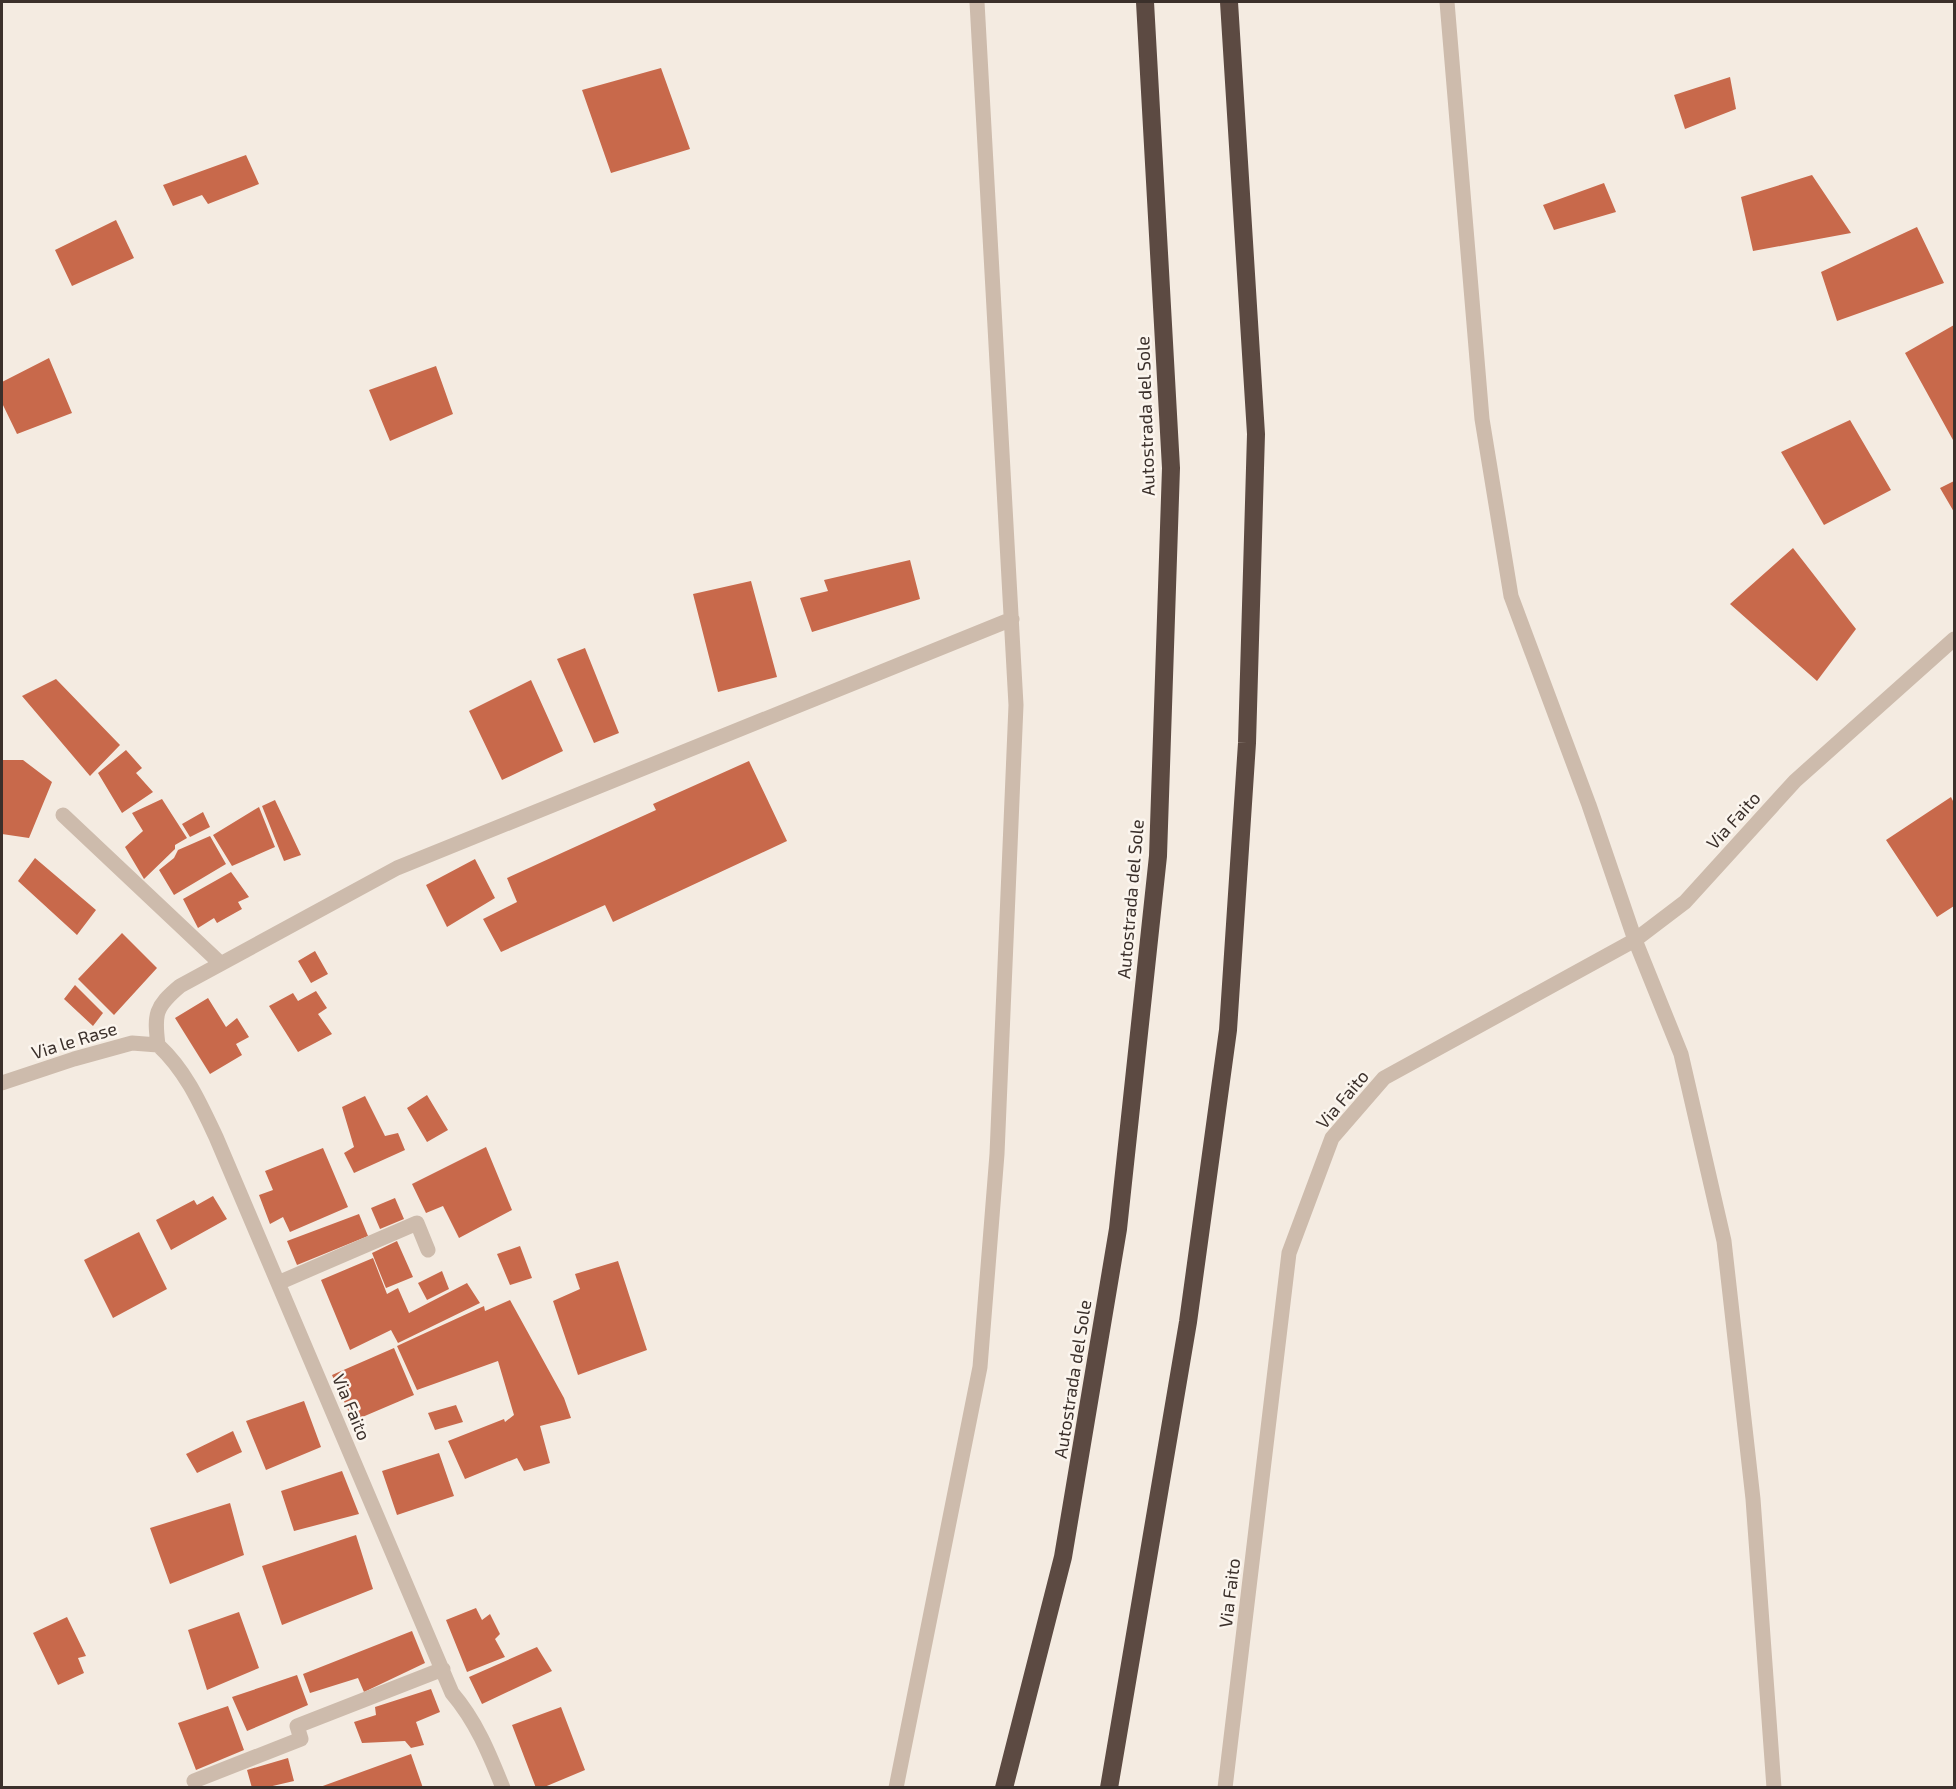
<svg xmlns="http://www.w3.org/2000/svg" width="1956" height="1789" font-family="'Exo 2',sans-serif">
  <rect width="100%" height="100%" fill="#f4ebe1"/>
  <!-- building -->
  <path fill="#c8694b" d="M661 68 690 149 611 173 582 90Z
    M1730 77 1736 109 1685 129 1674 95Z
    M246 155 259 184 208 204 202 195 173 206 163 185Z
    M1812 175 1851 233 1753 251 1741 197Z
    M1604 183 1616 212 1554 230 1543 205Z
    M116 220 134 258 72 286 55 250Z
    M1917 227 1944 283 1837 321 1821 272Z
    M1954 325V439L1953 440 1905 353Z
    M49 358 72 413 17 434 2 403V382Z
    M436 366 453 414 390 441 369 390Z
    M1850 420 1891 490 1824 525 1781 452Z
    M1954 481V512L1940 488Z
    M1793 548 1856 629 1817 681 1730 604Z
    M910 560 920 599 812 632 800 598 828 591 824 580Z
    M751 581 777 677 718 692 693 594Z
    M585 648 619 733 594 743 557 659Z
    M56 679 120 745 90 776 22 696Z
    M531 680 563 751 502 780 469 711Z
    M126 750 142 768 136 773 153 792 122 813 98 773Z
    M2 760H23L52 782 29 838 2 834Z
    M749 761 787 841 613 922 605 905 501 952 483 919 517 902 507 878 656 810 653 804Z
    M1951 797 1954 803V906L1937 917 1886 840Z
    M162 799 187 838 175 845V849L144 879 125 847 143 831 132 813Z
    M275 800 301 855 284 861 262 806Z
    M259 807 275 847 232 866 213 835Z
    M203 812 210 827 190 837 182 824Z
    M210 836 226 864 174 895 159 870 174 858 178 850Z
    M35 858 96 910 77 935 18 881Z
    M475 859 495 898 447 927 426 885Z
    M231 872 249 897 238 902 242 909 217 923 214 918 198 928 183 899Z
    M122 933 157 968 114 1015 78 979Z
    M315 951 328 974 311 983 298 961Z
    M75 985 103 1013 93 1026 64 999Z
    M316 991 327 1008 318 1014 332 1034 298 1052 269 1006 293 993 298 1001Z
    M208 998 226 1027 237 1018 249 1037 236 1044 242 1055 210 1074 175 1018Z
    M427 1095 448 1130 427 1142 407 1108Z
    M365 1096 385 1136 398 1133 405 1150 354 1173 344 1153 354 1147 342 1107Z
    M486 1147 512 1210 459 1238 443 1206 426 1213 412 1184Z
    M323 1148 348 1207 290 1232 283 1217 270 1224 259 1195 273 1190 265 1171Z
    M213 1196 227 1219 171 1250 156 1220 194 1200 197 1205Z
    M395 1198 404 1219 380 1229 371 1208Z
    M359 1214 368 1236 297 1265 287 1241Z
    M139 1232 167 1289 113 1318 84 1260Z
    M397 1241 413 1277 386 1288 372 1253Z
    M520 1246 532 1278 510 1285 497 1254Z
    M373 1258 387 1294 398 1288 409 1313 467 1283 480 1303 398 1343 391 1330 350 1350 321 1280Z
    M618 1261 647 1350 578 1375 553 1301 580 1289 575 1274Z
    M442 1271 449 1289 427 1300 418 1283Z
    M510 1300 564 1398 571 1418 540 1426 550 1463 524 1471 517 1458 465 1479 448 1441 504 1419 505 1422 514 1415 498 1361 417 1390 397 1346 484 1306 485 1311Z
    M394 1348 414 1395 353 1421 332 1375Z
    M304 1401 321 1447 266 1470 246 1421Z
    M456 1405 463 1422 435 1430 428 1413Z
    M233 1431 242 1452 197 1473 186 1454Z
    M439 1453 454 1496 397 1515 382 1471Z
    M342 1471 359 1514 294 1531 281 1491Z
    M230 1503 244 1555 170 1584 150 1528Z
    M356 1535 373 1589 282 1625 262 1566Z
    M476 1608 482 1620 490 1614 500 1634 495 1639 505 1657 467 1672 446 1620Z
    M239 1612 259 1668 207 1690 188 1630Z
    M67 1617 86 1656 78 1658 84 1673 58 1685 33 1633Z
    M412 1631 425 1663 364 1692 358 1678 310 1693 303 1674Z
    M537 1647 552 1671 482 1704 469 1677Z
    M297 1675 308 1705 247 1731 232 1697Z
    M431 1689 440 1712 416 1722 424 1745 411 1748 405 1741 362 1743 354 1722 376 1715 375 1707Z
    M228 1706 244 1750 196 1770 178 1723Z
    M561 1707 585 1770 542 1788H536L512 1725Z
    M411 1754 423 1788H320V1787Z
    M288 1758 294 1781 264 1788H252L247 1770Z"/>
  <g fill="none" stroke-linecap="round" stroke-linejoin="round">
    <!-- minor -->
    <path stroke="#cdbbac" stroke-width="15" d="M1447 2 1482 419 1511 596 1589 805 1635 940 1681 1054 1724 1241 1753 1499 1774 1788
      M63 815 220 963
      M158 1045C154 1014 155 1007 180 986L397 868 1012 619
      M158 1045C186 1071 200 1103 216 1137L452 1693C476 1721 489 1753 503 1788
      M2 1083 74 1059 132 1043 158 1045
      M278 1283 417 1223 428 1250
      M194 1781 301 1739 297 1726 443 1669
      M896 1788 980 1367 997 1154 1016 705 977 2
      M1225 1788 1289 1253 1332 1138 1384 1078 1635 940 1685 902 1795 781 1954 639"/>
    <!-- highway -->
    <path stroke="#5c4a42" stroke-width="18" d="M1004 1788 1063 1557 1118 1229 1158 856 1171 468 1145 2
      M1109 1788 1188 1322 1228 1030 1247 743 1256 434 1229 2"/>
  </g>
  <g text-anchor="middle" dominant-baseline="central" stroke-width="5" stroke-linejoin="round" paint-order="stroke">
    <!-- street labels -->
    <g font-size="18" fill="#3b302b" stroke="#fbf5ee">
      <text transform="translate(1145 416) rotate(-92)">Autostrada del Sole</text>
      <text transform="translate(1733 820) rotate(-48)">Via Faito</text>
      <text transform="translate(1130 899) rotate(-85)">Autostrada del Sole</text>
      <text transform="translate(74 1040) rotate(-17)">Via le Rase</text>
      <text transform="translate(1342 1099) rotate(-50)">Via Faito</text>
      <text transform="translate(1072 1379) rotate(-81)">Autostrada del Sole</text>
      <text transform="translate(352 1407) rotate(67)">Via Faito</text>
      <text transform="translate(1229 1593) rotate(-83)">Via Faito</text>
    </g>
  </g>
  <!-- border -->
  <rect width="1956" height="1789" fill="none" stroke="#3b302b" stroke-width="6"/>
</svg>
